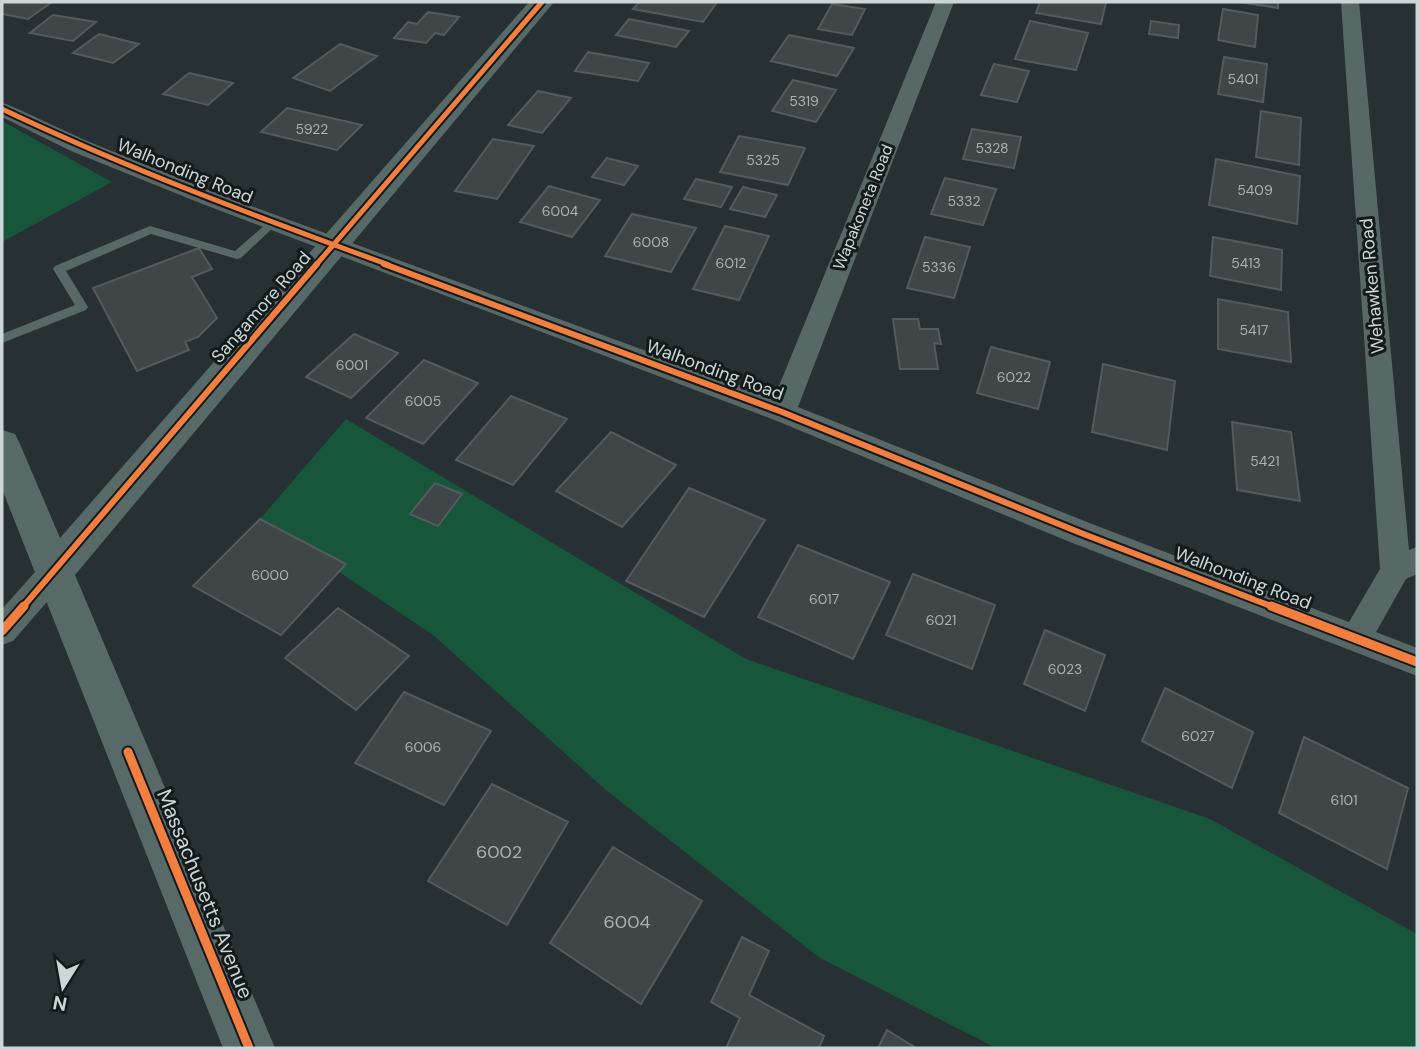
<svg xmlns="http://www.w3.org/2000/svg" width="1419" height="1050" font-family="'DM Sans',sans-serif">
  <rect width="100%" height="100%" fill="#273032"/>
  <!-- green -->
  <path fill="#17563a" d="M2 121 112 182 2 242Z
    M346 419 746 659 1210 819 1417 934V1048H996L820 958 607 791 433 635 260 519Z"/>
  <!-- building -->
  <path fill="#3e4648" stroke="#545a5d" stroke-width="2" d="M2 2H52L28 19 2 14Z
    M639 2H717L703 22 633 9Z
    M1040 2H1106L1101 24 1036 13Z
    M1238 2H1278V8Z
    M832 4 865 9 852 35 818 29Z
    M1223 9 1258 15 1255 47 1218 40Z
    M428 12 459 17 444 35 435 33 426 43 394 38 408 22 417 24Z
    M53 15 96 22 73 41 30 33Z
    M629 19 689 31 676 47 616 35Z
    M1030 21 1088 33 1076 70 1015 59Z
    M1151 21 1179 25 1178 38 1149 34Z
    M99 34 139 44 113 63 73 53Z
    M789 35 854 48 837 76 771 61Z
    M340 44 377 56 330 91 293 78Z
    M588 52 649 63 638 81 575 71Z
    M1224 57 1267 64 1263 102 1218 94Z
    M994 64 1029 71 1017 102 981 95Z
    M189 73 233 83 208 105 163 94Z
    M793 80 836 90 816 122 772 111Z
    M538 91 571 98 542 133 508 125Z
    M287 108 362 125 337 150 261 132Z
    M1261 111 1301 118 1299 165 1256 157Z
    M972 129 1021 137 1014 168 963 159Z
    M739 136 805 148 788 185 720 172Z
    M493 139 534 146 497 199 455 191Z
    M607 158 638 166 624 185 592 177Z
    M1216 159 1300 176 1297 224 1209 205Z
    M945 178 996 189 983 225 931 214Z
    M696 179 732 187 721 207 684 199Z
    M549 186 600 200 572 237 520 222Z
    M743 187 777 195 765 217 730 209Z
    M632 214 696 228 671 272 605 256Z
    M725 226 769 236 739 300 693 289Z
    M925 237 970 247 954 298 907 288Z
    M1213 237 1282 250 1281 290 1210 276Z
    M199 248 212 269 192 277 217 318 198 337 185 342 189 350 137 371 93 288Z
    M1218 299 1288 312 1291 362 1218 349Z
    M893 319H918L920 329H938L941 344 934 343 938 369H900Z
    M354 334 398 353 351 398 306 377Z
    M991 347 1050 362 1038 409 977 393Z
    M424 360 478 383 423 444 366 418Z
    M1103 364 1175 381 1167 450 1092 432Z
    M511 396 567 419 513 485 456 460Z
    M1232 422 1291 432 1300 501 1237 490Z
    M611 432 676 465 622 527 556 491Z
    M435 483 462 494 438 526 410 514Z
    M689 488 765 520 704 617 626 581Z
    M260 519 346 564 281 635 193 586Z
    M798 545 890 582 853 659 758 617Z
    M913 574 995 605 972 669 886 635Z
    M338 608 409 656 356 710 285 658Z
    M1045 630 1105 655 1085 711 1024 684Z
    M1165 688 1253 732 1232 788 1142 741Z
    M404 692 491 731 444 805 355 763Z
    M1304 737 1408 788 1387 869 1279 813Z
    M492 784 568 822 507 925 428 881Z
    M613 847 702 901 641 1004 550 943Z
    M742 937 769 951 749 995 824 1036 819 1048H726L740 1018 711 1002Z
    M887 1030 916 1048H878Z"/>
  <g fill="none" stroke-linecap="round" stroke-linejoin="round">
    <!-- lane -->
    <path fill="#586866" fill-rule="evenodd" d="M272 219 276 221V225L241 258 237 259 151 234 66 271 88 307 86 310 2 343V334L75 305 53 269 55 266 150 226 235 251Z"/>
    <!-- street -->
    <path fill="#586866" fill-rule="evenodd" d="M936 2H954L798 407 1092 524 1349 622 1380 569 1341 2H1359L1409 550 1417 547V574L1406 579 1376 632 1417 648V676L1070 542 772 419 200 203 71 151 2 117V103L9 105 87 141 216 193 774 398Z
      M54 559 65 563 69 572 65 581 13 641 2 645V609L43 563Z"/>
    <!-- secondary -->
    <path fill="#586a68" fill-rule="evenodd" d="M529 2H554L75 575 275 1048H223L2 489V430L15 434 20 444 60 538Z"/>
    <defs>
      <path id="cycleway-far2" d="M2 109C128 169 258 217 389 265
        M316 265 542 2"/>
      <path id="cycleway-far1" d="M384 264 782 412 1081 533 1276 608
        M22 608 317 264"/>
      <path id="cycleway" d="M1271 606 1417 662
        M2 631 24 606
        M128 752 249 1048"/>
    </defs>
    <!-- cycleway-far2 casing -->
    <use href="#cycleway-far2" stroke="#131a1b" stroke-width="9"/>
    <!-- cycleway-far1 casing -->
    <use href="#cycleway-far1" stroke="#131a1b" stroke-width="10"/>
    <!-- cycleway casing -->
    <use href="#cycleway" stroke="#131a1b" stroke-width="13"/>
    <!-- cycleway-far2 -->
    <use href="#cycleway-far2" stroke="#f27e40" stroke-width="5"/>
    <!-- cycleway-far1 -->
    <use href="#cycleway-far1" stroke="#f27e40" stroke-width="6"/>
    <!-- cycleway -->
    <use href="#cycleway" stroke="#f27e40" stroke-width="9"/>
  </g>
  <g text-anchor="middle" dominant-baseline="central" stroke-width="6" stroke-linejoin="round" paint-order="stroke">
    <!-- number labels -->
    <g font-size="14" fill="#a8b2b3">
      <text x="1243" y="79">5401</text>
      <text x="804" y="101">5319</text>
      <text x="312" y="129">5922</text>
      <text x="992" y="148">5328</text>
      <text x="763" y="160">5325</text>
      <text x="1255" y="190">5409</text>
      <text x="964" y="201">5332</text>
      <text x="560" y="211">6004</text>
      <text x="651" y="242">6008</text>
      <text x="731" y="263">6012</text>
      <text x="1246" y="263">5413</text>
      <text x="939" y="267">5336</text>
      <text x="1254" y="330">5417</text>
      <text x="352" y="365">6001</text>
      <text x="1014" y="377">6022</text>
      <text x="423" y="401">6005</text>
      <text x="1265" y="461">5421</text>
      <text x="270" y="575">6000</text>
      <text x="824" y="599">6017</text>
      <text x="941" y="620">6021</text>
      <text x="1065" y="669">6023</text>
      <text x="1198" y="736">6027</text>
      <text x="423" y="747">6006</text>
      <text x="1344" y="800">6101</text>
    </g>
    <!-- far-street labels -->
    <g font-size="16" fill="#ccd6d7" stroke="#131a1b">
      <text transform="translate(863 207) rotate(-68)">Wapakoneta Road</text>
    </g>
    <!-- street labels -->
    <g font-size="18" fill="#ccd6d7" stroke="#131a1b">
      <text transform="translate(185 171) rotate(22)">Walhonding Road</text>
      <text transform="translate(1372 286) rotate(-95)">Wehawken Road</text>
      <text transform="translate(261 307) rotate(-49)">Sangamore Road</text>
      <text transform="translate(715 370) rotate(20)">Walhonding Road</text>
      <text transform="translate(1243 578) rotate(21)">Walhonding Road</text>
    </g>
    <!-- near-number labels -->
    <g font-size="18" fill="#a8b2b3">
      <text x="499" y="852">6002</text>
      <text x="627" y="922">6004</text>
    </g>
    <!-- near-street labels -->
    <g font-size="21" fill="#ccd6d7" stroke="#131a1b">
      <text transform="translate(205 894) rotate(68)">Massachusetts Avenue</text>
    </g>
  </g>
  <!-- border -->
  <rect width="1419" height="1050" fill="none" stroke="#ccd6d7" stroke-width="7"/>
  <!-- north arrow -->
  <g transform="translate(63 987) rotate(191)" stroke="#131a1b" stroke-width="5" paint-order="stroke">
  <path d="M0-5L12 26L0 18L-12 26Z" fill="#ccd6d7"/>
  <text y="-10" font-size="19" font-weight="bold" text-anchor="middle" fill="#ccd6d7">N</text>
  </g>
</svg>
